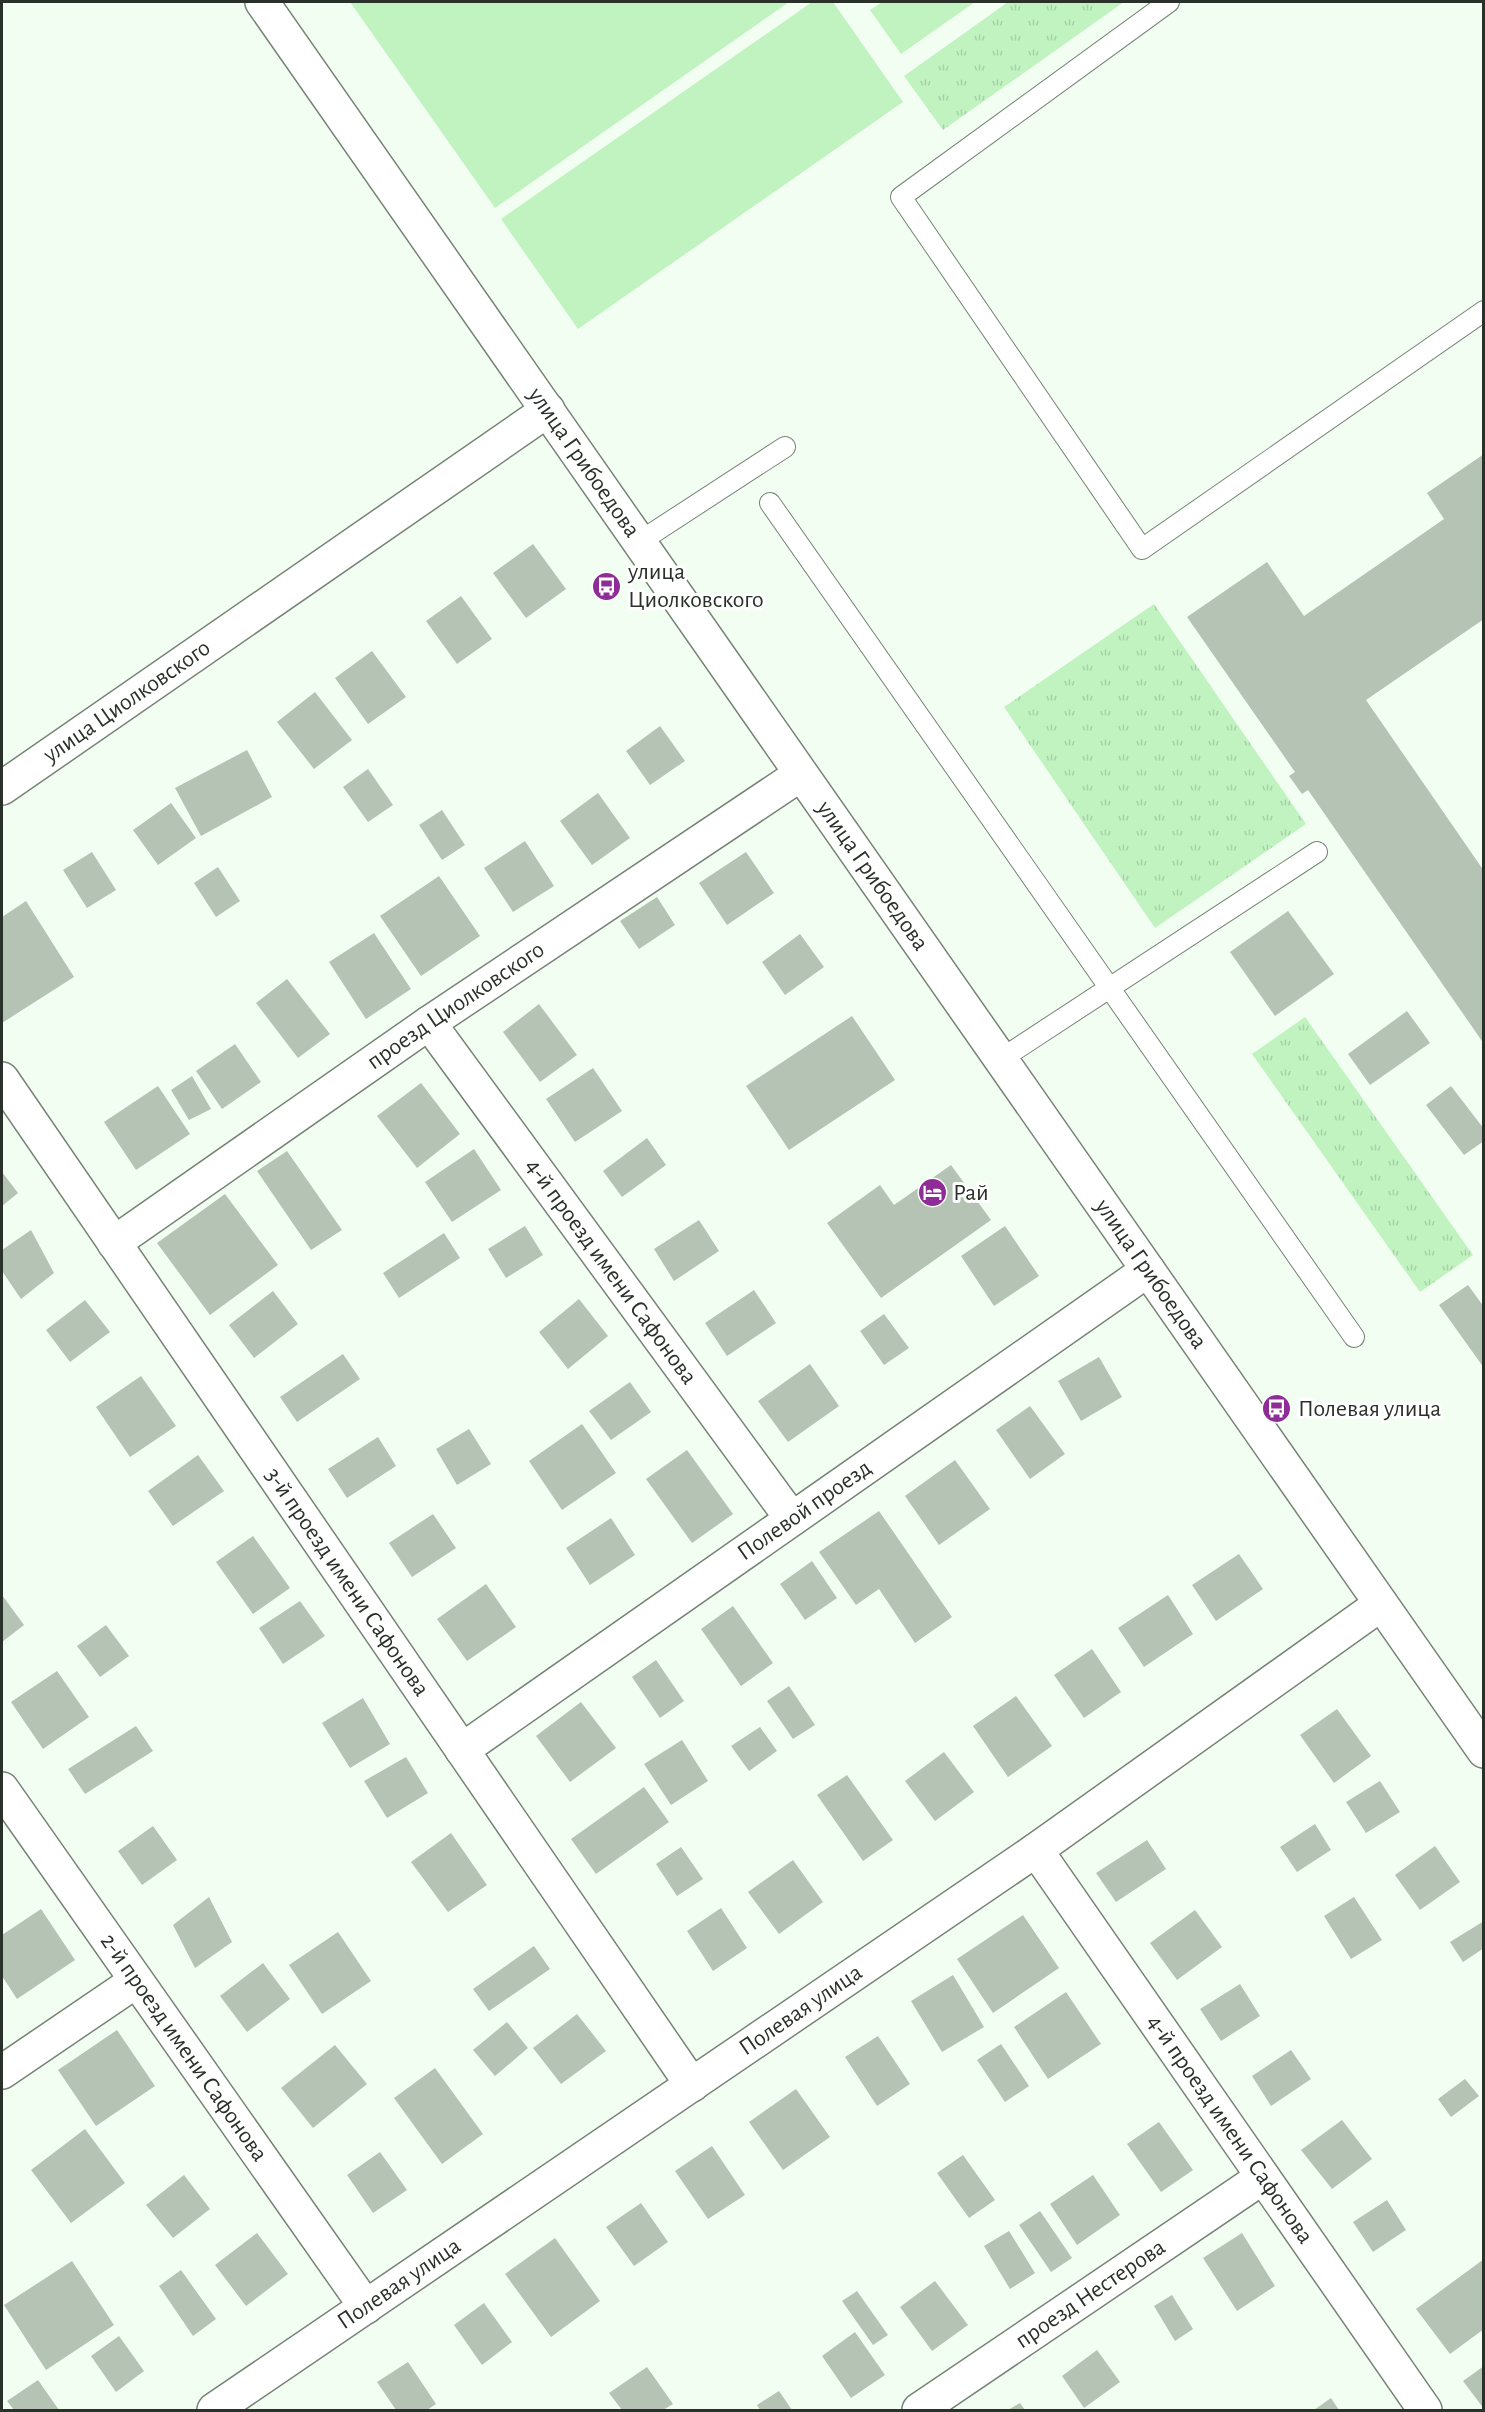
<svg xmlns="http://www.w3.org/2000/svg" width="1485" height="2412" font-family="'Alegreya Sans',sans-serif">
  <defs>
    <pattern id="grass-tufts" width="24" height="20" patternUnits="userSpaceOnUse" patternTransform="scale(1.5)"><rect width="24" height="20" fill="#c1f3c1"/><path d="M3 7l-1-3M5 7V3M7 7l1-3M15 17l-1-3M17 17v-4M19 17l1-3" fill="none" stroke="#a6d1a6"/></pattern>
  </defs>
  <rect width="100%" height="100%" fill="#f2fef1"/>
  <!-- grass -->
  <path fill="url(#grass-tufts)" d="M1008 2H1124L943 130 904 76Z
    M1154 604 1306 824 1155 928 1004 707Z
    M1305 1017 1473 1255 1420 1292 1252 1054Z"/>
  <!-- green -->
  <path fill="#c1f3c1" d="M350 2H789L495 208Z
    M812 2H833L903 102 578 329 501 219Z
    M882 2H975L901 54 870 10Z"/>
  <!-- building -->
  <path fill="#b4c3b4" d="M1484 454V619L1366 700 1484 871V1044L1308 790 1302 794 1289 776 1295 772 1187 617 1267 562 1304 616 1444 519 1427 493Z
    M533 544 566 589 526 618 493 573Z
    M461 596 492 639 457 664 426 621Z
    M372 651 406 697 368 724 335 678Z
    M315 692 352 740 314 769 277 722Z
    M660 726 685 761 650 785 626 751Z
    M247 750 272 797 201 836 175 788Z
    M368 769 393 805 368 822 343 787Z
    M598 793 630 838 592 865 560 821Z
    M171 803 196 838 158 865 133 830Z
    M442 810 465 845 442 860 419 825Z
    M525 841 554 886 513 912 484 868Z
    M92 852 116 890 87 908 63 870Z
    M746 852 774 893 727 925 699 883Z
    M218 867 240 901 216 917 194 883Z
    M439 876 480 936 421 976 380 916Z
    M657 897 675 925 639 949 620 921Z
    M26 901 74 977 2 1023V917Z
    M1288 911 1334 974 1275 1016 1230 952Z
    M374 933 411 989 366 1019 329 962Z
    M800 934 824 967 785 995 762 962Z
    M287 979 330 1034 298 1058 256 1003Z
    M539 1004 577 1055 540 1082 503 1032Z
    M1407 1011 1430 1043 1370 1085 1348 1054Z
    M852 1016 895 1080 789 1150 746 1086Z
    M235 1044 261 1082 222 1109 196 1071Z
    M593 1068 622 1111 575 1142 546 1099Z
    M192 1076 211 1109 189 1120 171 1090Z
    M421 1083 460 1134 417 1168 377 1116Z
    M158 1086 190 1134 136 1170 104 1122Z
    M1451 1086 1484 1129V1141L1464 1155 1426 1105Z
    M647 1138 666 1165 622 1197 603 1171Z
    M474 1149 501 1190 452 1222 425 1182Z
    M287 1151 342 1230 311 1250 257 1171Z
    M951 1165 991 1220 881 1298 827 1223 880 1185 894 1205Z
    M2 1172 18 1193 2 1206Z
    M225 1194 278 1265 210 1315 157 1243Z
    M699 1220 719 1251 674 1281 654 1249Z
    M525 1226 543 1255 506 1278 488 1249Z
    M1005 1226 1039 1276 994 1306 961 1256Z
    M31 1230 54 1273 21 1299 2 1271V1250Z
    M444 1233 460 1258 399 1298 383 1273Z
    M1468 1285 1484 1307V1368L1439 1305Z
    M754 1290 776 1323 727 1356 705 1323Z
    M273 1291 298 1324 254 1358 229 1325Z
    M579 1299 608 1336 568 1369 539 1332Z
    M85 1300 110 1332 70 1362 46 1330Z
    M884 1314 909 1348 884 1365 860 1331Z
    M343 1354 360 1379 297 1422 280 1397Z
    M1099 1357 1122 1397 1081 1421 1058 1381Z
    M810 1364 839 1406 788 1442 758 1401Z
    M141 1376 176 1426 130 1457 96 1407Z
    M630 1382 651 1412 611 1440 589 1411Z
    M1030 1406 1065 1454 1030 1479 996 1430Z
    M582 1424 616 1473 562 1510 529 1461Z
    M469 1429 491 1464 457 1485 436 1449Z
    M378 1437 396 1466 347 1498 328 1469Z
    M687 1450 733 1514 692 1543 646 1479Z
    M198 1455 224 1491 173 1526 148 1491Z
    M955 1460 990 1509 939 1545 905 1496Z
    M879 1511 952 1617 915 1643 879 1589 856 1605 819 1552Z
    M433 1514 456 1548 412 1577 389 1543Z
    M611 1518 635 1555 590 1585 566 1548Z
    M253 1536 290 1588 253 1614 216 1562Z
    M1239 1554 1263 1589 1216 1621 1192 1585Z
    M812 1561 837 1598 805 1620 780 1584Z
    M486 1584 516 1627 467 1661 437 1619Z
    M2 1595 24 1625 2 1642Z
    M1168 1595 1193 1634 1144 1667 1118 1628Z
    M300 1601 325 1636 283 1664 259 1628Z
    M733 1606 773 1663 741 1686 701 1629Z
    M106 1625 129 1656 100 1677 77 1646Z
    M1092 1649 1121 1692 1084 1718 1054 1675Z
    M656 1660 684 1701 660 1718 632 1677Z
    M57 1671 89 1717 43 1749 11 1702Z
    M789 1686 815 1725 793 1739 767 1701Z
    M1016 1696 1052 1746 1008 1777 973 1726Z
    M363 1698 390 1744 350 1768 322 1723Z
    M581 1702 616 1748 570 1782 536 1736Z
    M1337 1709 1371 1756 1334 1783 1300 1735Z
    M136 1726 153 1751 85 1794 68 1769Z
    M760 1727 777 1751 749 1771 731 1746Z
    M682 1740 708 1781 671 1805 644 1764Z
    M944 1752 974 1792 935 1821 905 1781Z
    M406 1757 428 1793 387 1818 364 1781Z
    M847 1775 893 1840 863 1861 817 1795Z
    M1380 1781 1400 1812 1366 1833 1346 1802Z
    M644 1787 669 1822 596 1874 571 1839Z
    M1315 1824 1331 1850 1297 1872 1280 1847Z
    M153 1826 177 1860 142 1885 118 1851Z
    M451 1833 487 1885 448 1912 411 1862Z
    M1147 1840 1166 1869 1116 1902 1096 1873Z
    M1435 1846 1460 1882 1420 1910 1395 1875Z
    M681 1847 703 1879 677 1896 656 1864Z
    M793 1860 823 1902 779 1934 748 1892Z
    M209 1897 232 1942 195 1968 173 1925Z
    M1354 1897 1382 1940 1351 1959 1324 1916Z
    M721 1908 747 1948 713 1971 687 1931Z
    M41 1909 75 1960 17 1999 2 1976V1935Z
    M1195 1910 1222 1947 1177 1980 1150 1943Z
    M1023 1915 1059 1968 993 2013 957 1959Z
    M1484 1921V1948L1463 1962 1450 1942Z
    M338 1932 371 1981 322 2014 289 1965Z
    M534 1946 550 1969 489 2011 473 1989Z
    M263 1963 290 1999 247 2032 220 1996Z
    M953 1975 984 2027 942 2052 911 2001Z
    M1240 1984 1260 2016 1221 2041 1200 2009Z
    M1066 1992 1101 2044 1048 2079 1014 2027Z
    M577 2014 606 2051 561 2084 533 2048Z
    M507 2022 528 2048 495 2076 473 2050Z
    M117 2030 155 2086 96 2126 58 2070Z
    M878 2036 910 2084 877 2106 845 2057Z
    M1001 2044 1029 2086 1005 2102 977 2060Z
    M335 2045 367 2084 313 2128 281 2088Z
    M1291 2050 1311 2079 1271 2106 1252 2076Z
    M435 2068 483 2134 442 2164 394 2098Z
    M1465 2079 1479 2096 1451 2117 1438 2099Z
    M796 2089 830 2137 783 2170 749 2122Z
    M1342 2120 1372 2159 1332 2189 1301 2150Z
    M1159 2122 1193 2170 1161 2192 1127 2144Z
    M85 2129 125 2183 71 2223 31 2170Z
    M712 2146 745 2195 708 2219 675 2171Z
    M380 2152 407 2190 373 2213 347 2175Z
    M963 2155 995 2200 969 2218 937 2173Z
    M184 2175 210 2209 173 2238 146 2205Z
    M1093 2175 1120 2215 1077 2245 1050 2204Z
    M1387 2200 1406 2230 1373 2252 1353 2222Z
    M641 2203 668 2242 634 2266 606 2227Z
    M1040 2211 1072 2258 1051 2272 1019 2225Z
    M1009 2231 1035 2273 1010 2289 984 2246Z
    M257 2233 288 2274 246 2306 215 2265Z
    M1242 2233 1275 2286 1237 2311 1203 2258Z
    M555 2238 600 2301 551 2337 505 2274Z
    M1484 2259V2329L1450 2354 1416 2309Z
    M72 2261 114 2325 46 2370 4 2305Z
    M181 2270 216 2319 193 2336 159 2286Z
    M935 2281 968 2325 932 2351 900 2307Z
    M857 2291 888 2335 873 2345 842 2301Z
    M1172 2295 1193 2329 1175 2341 1154 2306Z
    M484 2303 512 2342 482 2365 454 2325Z
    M855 2332 885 2375 851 2398 822 2356Z
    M119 2336 144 2371 116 2392 91 2356Z
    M1097 2350 1120 2382 1084 2408 1062 2376Z
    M408 2362 436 2404 427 2410H396L377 2382Z
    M1484 2366V2409L1463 2381Z
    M647 2367 673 2404 663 2410H622L609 2393Z
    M38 2380 59 2410H14L7 2401Z
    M779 2391 792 2410H760L757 2405Z
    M1331 2398 1339 2410H1314Z
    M1020 2403 1025 2410H1008Z"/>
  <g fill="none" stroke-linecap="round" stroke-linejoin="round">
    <defs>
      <path id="service" d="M1169 2 901 197 1142 549 1484 311
        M770 503 1354 1337
        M639 542 785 447
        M1001 1059 1317 852"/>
      <g id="minor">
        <path id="s1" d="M2 788 548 410"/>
        <path id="s2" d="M429 1023 792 1519"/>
        <path id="s3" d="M2 1079 692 2085"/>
        <path id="s4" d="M114 1243 429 1023 801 774"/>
        <path id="s5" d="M462 1750 1148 1270"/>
        <path id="s6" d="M2 1789 366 2307"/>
        <path id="s7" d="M1036 1850 1425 2410"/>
        <path d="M2 2072 136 1981"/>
        <path id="s8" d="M214 2410 1036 1850 1381 1604"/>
        <path id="s9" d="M919 2410 1263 2177"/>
      </g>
      <g id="tertiary">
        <path id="s10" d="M262 2 1484 1751"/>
      </g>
    </defs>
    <!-- service casing -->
    <use href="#service" stroke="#768476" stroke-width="22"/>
    <!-- minor casing -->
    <use href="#minor" stroke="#768476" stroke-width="36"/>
    <!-- tertiary casing -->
    <use href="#tertiary" stroke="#768476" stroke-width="36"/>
    <!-- service -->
    <use href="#service" stroke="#fff" stroke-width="20"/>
    <!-- minor -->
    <use href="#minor" stroke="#fff" stroke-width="33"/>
    <!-- tertiary -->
    <use href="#tertiary" stroke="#fff" stroke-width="33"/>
  </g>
  <!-- icons -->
  <defs>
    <symbol id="bus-disc" viewBox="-11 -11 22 22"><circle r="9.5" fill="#8d2d95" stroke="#fff"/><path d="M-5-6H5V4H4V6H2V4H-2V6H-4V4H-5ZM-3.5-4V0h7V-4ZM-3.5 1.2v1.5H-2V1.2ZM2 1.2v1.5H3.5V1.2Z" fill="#fff"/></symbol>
    <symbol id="hotel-disc" viewBox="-11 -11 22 22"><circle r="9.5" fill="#8d2d95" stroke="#fff"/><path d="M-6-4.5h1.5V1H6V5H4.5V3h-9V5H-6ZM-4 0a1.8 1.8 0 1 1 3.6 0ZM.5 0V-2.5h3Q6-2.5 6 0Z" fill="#fff"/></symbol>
  </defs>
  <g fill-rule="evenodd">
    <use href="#bus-disc" x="590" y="570" width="33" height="33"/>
    <use href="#hotel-disc" x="916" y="1176" width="33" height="33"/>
    <use href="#bus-disc" x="1260" y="1392" width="33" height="33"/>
  </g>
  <g text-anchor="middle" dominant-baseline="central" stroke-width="6" stroke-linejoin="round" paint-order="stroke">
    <!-- street labels -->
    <g font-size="24" fill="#2a302a" stroke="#fff">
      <text stroke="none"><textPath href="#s10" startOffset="562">улица Грибоедова</textPath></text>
      <text stroke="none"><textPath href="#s1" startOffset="152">улица Циолковского</textPath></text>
      <text stroke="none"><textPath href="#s10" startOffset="1066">улица Грибоедова</textPath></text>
      <text stroke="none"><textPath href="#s4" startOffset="416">проезд Циолковского</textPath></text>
      <text stroke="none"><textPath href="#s2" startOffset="308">4-й проезд имени Сафонова</textPath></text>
      <text stroke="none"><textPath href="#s10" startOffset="1552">улица Грибоедова</textPath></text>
      <text stroke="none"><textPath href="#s5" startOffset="418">Полевой проезд</textPath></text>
      <text stroke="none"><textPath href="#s3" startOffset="610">3-й проезд имени Сафонова</textPath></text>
      <text stroke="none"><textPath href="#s8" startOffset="710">Полевая улица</textPath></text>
      <text stroke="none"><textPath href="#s6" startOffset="316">2-й проезд имени Сафонова</textPath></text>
      <text stroke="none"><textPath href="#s7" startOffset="340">4-й проезд имени Сафонова</textPath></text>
      <text stroke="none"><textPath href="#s8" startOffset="224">Полевая улица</textPath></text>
      <text stroke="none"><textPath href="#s9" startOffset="207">проезд Нестерова</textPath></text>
    </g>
    <!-- poi labels -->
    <g font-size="24" fill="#2a302a" stroke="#fff" text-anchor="start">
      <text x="628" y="572">улица<tspan x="628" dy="28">Циолковского</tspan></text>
      <text x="953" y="1193">Рай</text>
      <text x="1298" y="1409">Полевая улица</text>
    </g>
  </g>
  <!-- border -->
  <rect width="1485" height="2412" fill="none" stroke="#2a302a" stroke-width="6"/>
</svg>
